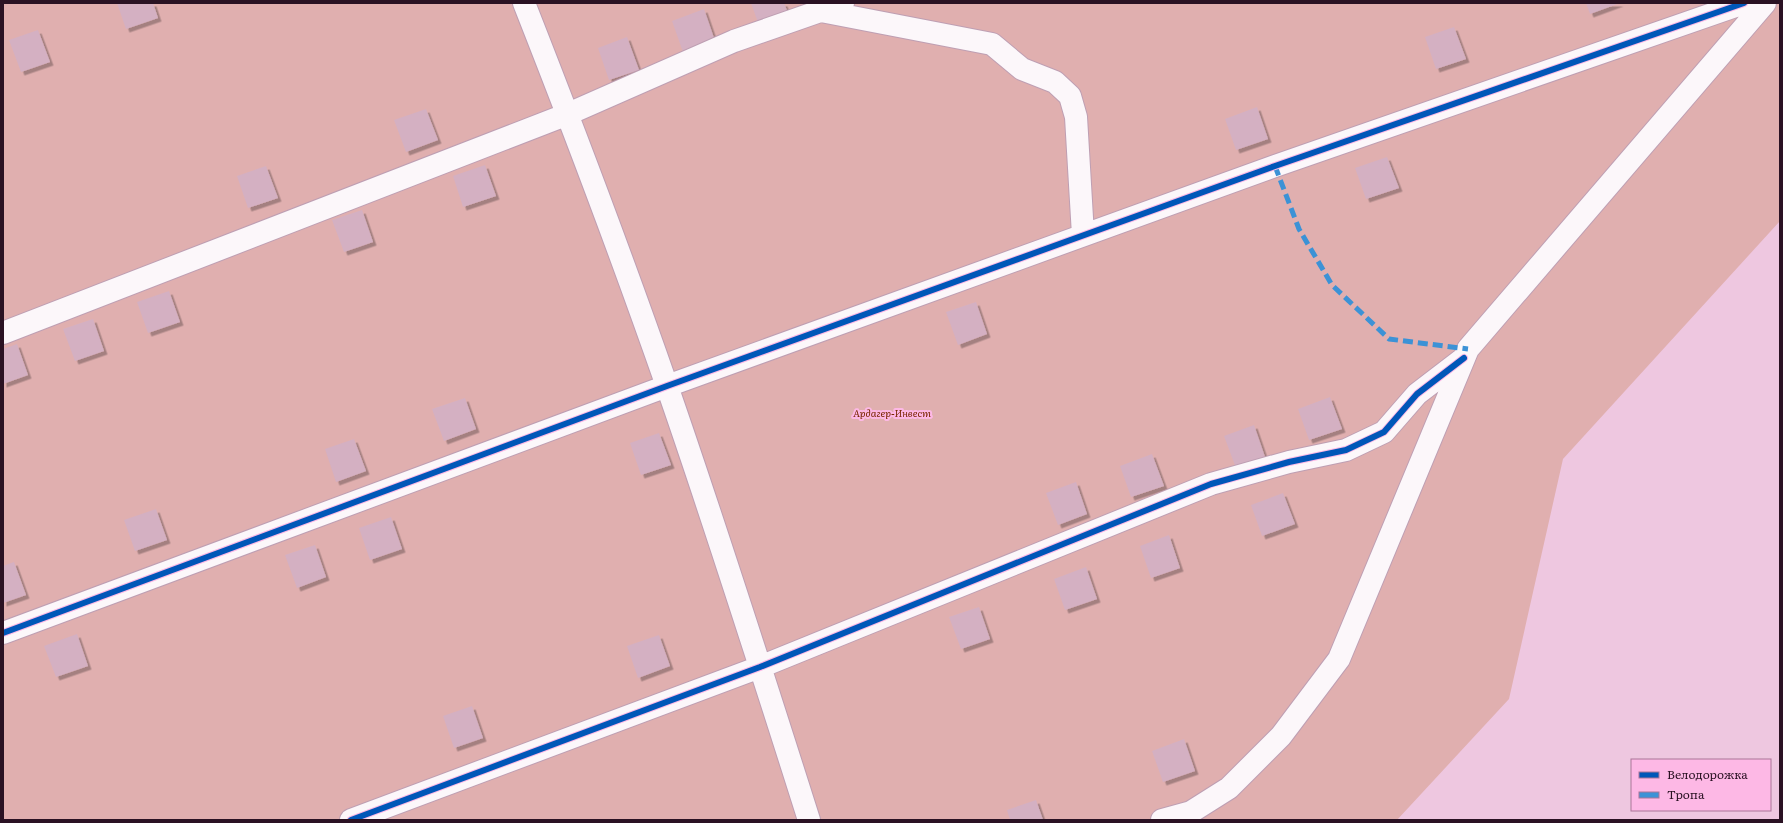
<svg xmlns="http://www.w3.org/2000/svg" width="1783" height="823" font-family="Literata,serif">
  <defs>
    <filter id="shadow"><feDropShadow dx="3.5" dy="3.5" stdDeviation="0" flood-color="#0004"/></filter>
  </defs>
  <rect width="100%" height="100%" fill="#eec7e0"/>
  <!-- green -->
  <path fill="#e0afaf" d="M3 3H1780V221L1563 459 1509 699 1397 820H3Z"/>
  <!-- building -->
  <path fill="#d4b0c2" filter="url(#shadow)" d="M117 3H153L158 18 126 29Z
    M751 3H784L790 18 760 28Z
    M1586 3H1620L1590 14Z
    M704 9 715 41 683 52 672 21Z
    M1454 27 1466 59 1436 69 1425 37Z
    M38 30 50 62 21 72 9 40Z
    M627 37 639 70 609 80 598 48Z
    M1257 107 1268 139 1236 150 1225 119Z
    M426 109 438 140 406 152 394 120Z
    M1387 157 1399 188 1366 199 1355 168Z
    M485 165 496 196 463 207 453 176Z
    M266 166 278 198 248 208 237 176Z
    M362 210 373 242 344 252 332 220Z
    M169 291 180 322 148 333 137 302Z
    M976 302 987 334 958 345 946 312Z
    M93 319 104 351 75 361 63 329Z
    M17 344 28 375 3 384V349Z
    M1330 397 1342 429 1309 440 1298 409Z
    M465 398 476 429 444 441 432 409Z
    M1254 425 1265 457 1236 468 1224 436Z
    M659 433 671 465 641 475 630 443Z
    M354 439 366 471 336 482 325 449Z
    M1152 454 1164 486 1131 497 1120 466Z
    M1076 482 1087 514 1058 525 1046 493Z
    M1283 493 1295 524 1262 536 1251 505Z
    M156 509 167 540 135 551 124 520Z
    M391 517 402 549 370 560 359 528Z
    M1169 535 1180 568 1151 578 1140 546Z
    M315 545 326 577 297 588 285 555Z
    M14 562 26 595 3 603V566Z
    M1086 567 1097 599 1065 610 1054 579Z
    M979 607 990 639 961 649 949 617Z
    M77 634 88 666 56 677 44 646Z
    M659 635 670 666 638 678 627 646Z
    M472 706 483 738 454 748 443 716Z
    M1184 739 1195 771 1163 782 1152 751Z
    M1036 800 1043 820H1010L1007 810Z"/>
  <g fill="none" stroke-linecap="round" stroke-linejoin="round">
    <defs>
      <path id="minor" d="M524 3C574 130 622 257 667 386 717 530 763 675 809 820
        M821 11 992 44 1022 69 1055 82 1070 96 1076 117 1083 235
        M3 333 568 114 734 41 843 3
        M3 633 667 386 1275 166 1744 3
        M351 820 760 667 1211 484 1289 462 1346 450 1384 432 1417 394 1464 358
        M1162 820 1191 812 1229 788 1281 736 1339 659 1468 349 1765 3"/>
    </defs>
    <!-- minor casing -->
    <use href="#minor" stroke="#be9fb3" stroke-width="24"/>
    <!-- minor -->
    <use href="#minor" stroke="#fcf7fa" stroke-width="22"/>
    <!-- quiet -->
    <path stroke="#3c92d6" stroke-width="5" stroke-dasharray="10 5" stroke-linecap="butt" d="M1275 166 1299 229 1332 285 1389 339 1468 349"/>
    <defs>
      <path id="cycleway" d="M3 633 667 386 1275 166 1744 3
        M351 820 760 667 1211 484 1289 462 1346 450 1384 432 1417 394 1464 358"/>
    </defs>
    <!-- cycleway casing -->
    <use href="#cycleway" stroke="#fdb8e5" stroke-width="8"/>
    <!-- cycleway -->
    <use href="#cycleway" stroke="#0057b8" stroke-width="6"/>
  </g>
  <g text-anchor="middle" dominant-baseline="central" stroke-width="4" stroke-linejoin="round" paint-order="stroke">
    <!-- park labels -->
    <g font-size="10" font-style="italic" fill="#792600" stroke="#fdb8e5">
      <text x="892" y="412">Ардагер-Инвест</text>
    </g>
  </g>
  <!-- border -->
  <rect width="1783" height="823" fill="none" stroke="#2a1223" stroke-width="8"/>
  <!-- legend -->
  <rect x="1631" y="759" width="140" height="52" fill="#fdb8e5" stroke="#a97697"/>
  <rect x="1639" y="772" width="20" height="6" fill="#0057b8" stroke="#a97697"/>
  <text x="1667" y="779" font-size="12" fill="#2a1223">Велодорожка</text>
  <rect x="1639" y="792" width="20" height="6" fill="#3c92d6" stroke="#a97697"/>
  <text x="1667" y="799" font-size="12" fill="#2a1223">Тропа</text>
</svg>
